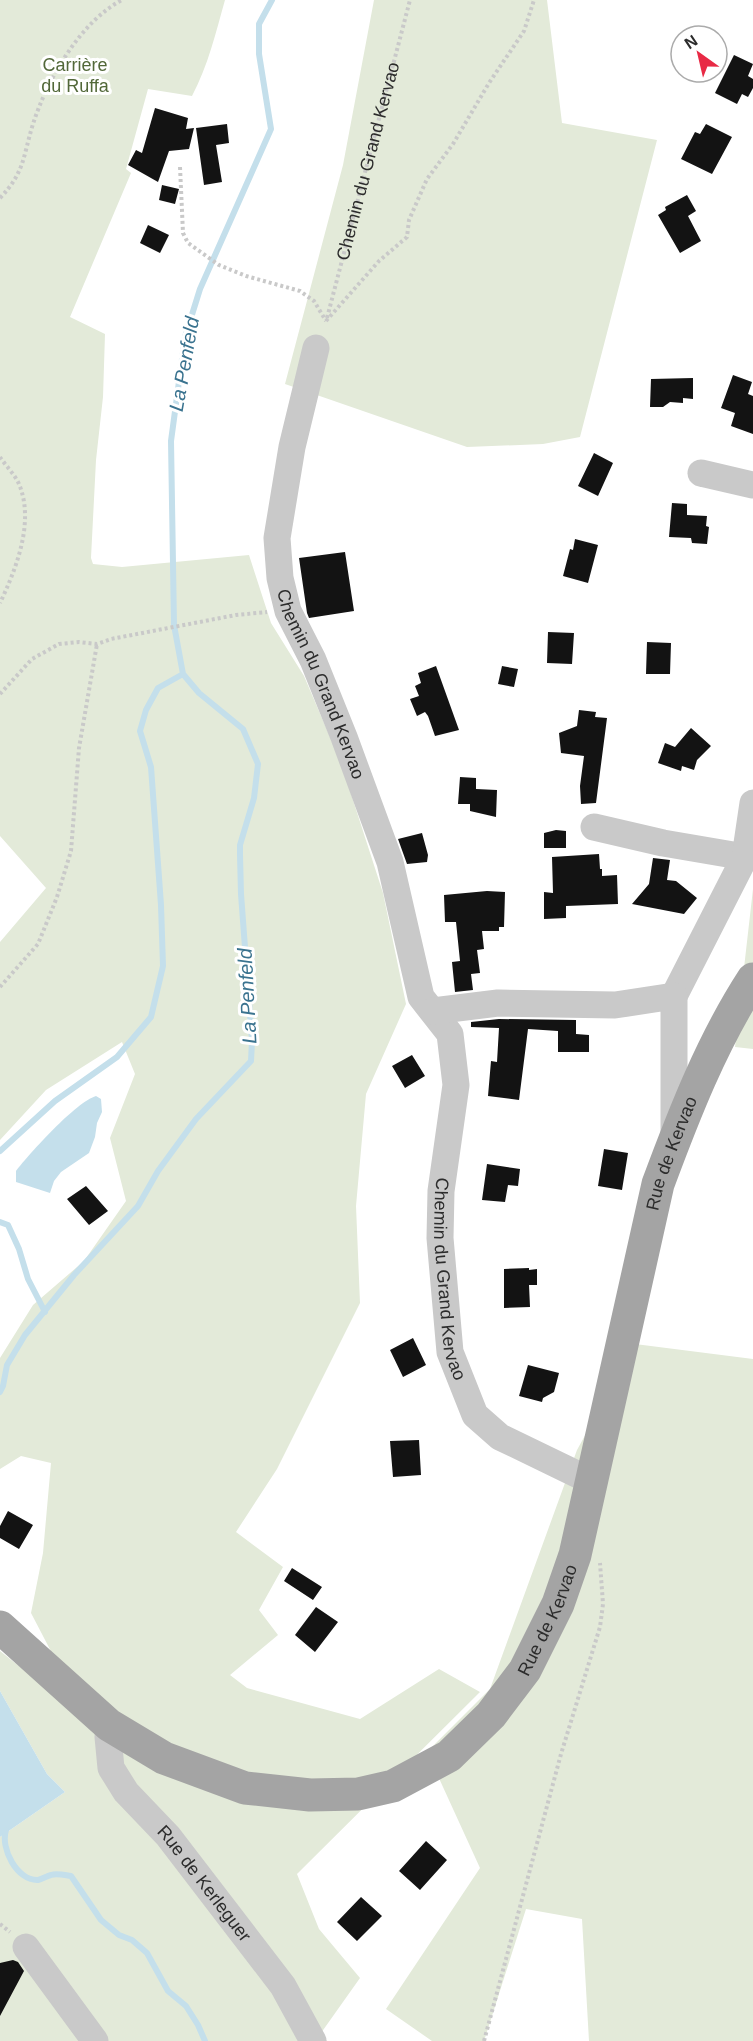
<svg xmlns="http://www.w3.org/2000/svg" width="753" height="2041" font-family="Helvetica,sans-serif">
  <rect width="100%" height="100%" fill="#fff"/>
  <!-- green -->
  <path fill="#e3ead9" d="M0 0H225C216 32 208 66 192 96L148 89 126 169 131 173 70 317 105 334 103 397 96 460 91 558 93 564 122 567 249 555 271 623 304 676 341 763 383 893 406 1004 366 1094 356 1206 360 1303 277 1469 236 1532 283 1567 259 1610 278 1635 230 1675 247 1688 360 1719 439 1669 480 1692 297 1874 319 1929 360 1978 321 2033 327 2041H0V1837L65 1792 47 1774 0 1691V1651L39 1682 55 1659 31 1613 43 1553 51 1463 21 1456 0 1469V1358L33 1305 84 1261 126 1201 110 1138 135 1074 122 1042 46 1090 0 1140V942L46 888 0 836Z
    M374 0H547L562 123 657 140 580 437 543 444 467 447 285 384 343 165Z
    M753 889V1049L735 1047Z
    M635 1344 753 1359V2041H589L582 1919 526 1909 484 2041H432L386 2009 480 1868 427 1752 490 1689 577 1450Z"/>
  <!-- water -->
  <path fill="#c4dfeb" d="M96 1096 101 1099 102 1112 97 1123 95 1137 89 1153 61 1172 54 1181 50 1193 16 1182V1171C30 1153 76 1102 96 1096Z
    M0 1691 47 1774 65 1792 0 1837Z"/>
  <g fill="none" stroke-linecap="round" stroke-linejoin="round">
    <!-- stream -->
    <path stroke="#c4dfeb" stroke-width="6" d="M0 1151 55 1101 117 1057 151 1017 163 966 161 905 151 767 140 731 146 710 158 688 183 674
      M0 1222 8 1225 19 1249 28 1279 45 1312
      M0 1392 3 1386 7 1365 25 1335 74 1275 138 1206 158 1171 196 1119 251 1061 252 1041 241 894 240 855V845L254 798 258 764 243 729 199 693 183 674 174 625 171 441 185 337 200 289 271 129 259 54V24L272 0
      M6 1830C0 1848 17 1881 38 1880 42 1879 47 1876 51 1875 57 1873 64 1875 71 1876L101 1920 119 1935 132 1940 147 1953 168 1991 186 2006 198 2025 205 2041"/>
  </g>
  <!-- building -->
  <path fill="#131313" d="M734 55 753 64 748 76 753 79V88L748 97 742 94 737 104 715 93Z
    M155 108 188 118 186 129 194 128 189 149 169 151 158 182 128 165 136 150 142 153Z
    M227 124 229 143 216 145 222 182 204 185 196 128Z
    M706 124 732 137 712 174 681 159 695 132 700 134Z
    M162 185 179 189 175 204 159 200Z
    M687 195 696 211 688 216 701 241 680 253 658 215 666 210 665 207Z
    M148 225 169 235 160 253 140 243Z
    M733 375 752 382 748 394 753 396V434L731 426 735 413 721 408Z
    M693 378V399L683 398V403L670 402 663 407H650L651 379Z
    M594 453 613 463 598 496 578 486Z
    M672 503 687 504V515L707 516 706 526 709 527 707 544 692 543 691 538 669 537Z
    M575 539 598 545 588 583 563 576 570 549 573 550Z
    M345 552 354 611 309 618 307 613 299 558Z
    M548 632 574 633 572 664 547 663Z
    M647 642 671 643 670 674H646Z
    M436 666 459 730 435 736 428 716 425 712 417 716 410 699 419 696 415 686 421 683 418 673Z
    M502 666 518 669 514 687 498 684Z
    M579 710 596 712 595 717 607 718 596 803 581 804 580 786 584 756 561 753 559 733 577 726Z
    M691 728 711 746 697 760 694 770 682 766 681 771 658 763 665 743 675 747Z
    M460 777 476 778V789L497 790 496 817 470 811V804H458Z
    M556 830 566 831V848H544V833Z
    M422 833 428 855 427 862 407 864 398 839Z
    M599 854 600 869H602V876L617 875 618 904 566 906V918L544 919V892L553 893 552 857Z
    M653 858 670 860 667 880 676 881 697 898 684 914 632 904 649 884Z
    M487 891 505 892 504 927H499V931H482L484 949 477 950 480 973 471 974 473 990 455 992 452 962 460 961 456 922H445L444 895Z
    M499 1019 576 1020V1034L589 1035V1052H558V1031L528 1029 519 1100 488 1096 491 1061 497 1062 499 1028 471 1027V1022Z
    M412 1055 425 1076 405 1088 392 1066Z
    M604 1149 628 1153 622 1190 598 1186Z
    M487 1164 520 1169 518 1186 508 1185 505 1202 482 1200Z
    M86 1186 108 1211 89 1225 67 1199Z
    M529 1268V1270L537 1269V1285H529L530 1307 504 1308V1269Z
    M413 1338 426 1365 403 1377 390 1350Z
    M528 1365 559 1373 554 1392 543 1398 542 1402 519 1396Z
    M419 1440 421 1475 393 1477 390 1441Z
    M8 1511 33 1525 19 1549 0 1538V1526Z
    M292 1568 322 1587 313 1600 284 1581Z
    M316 1607 338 1622 315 1652 295 1635Z
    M426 1841 447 1860 420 1890 399 1871Z
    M361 1897 382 1916 357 1941 337 1922Z
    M13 1960 18 1962 24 1971 0 2016V1963Z"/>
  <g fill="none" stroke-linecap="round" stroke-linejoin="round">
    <!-- path -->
    <g stroke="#c9c9c9" stroke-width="4" stroke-dasharray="3 3" stroke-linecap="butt">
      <path d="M180 167 183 233 188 243 219 265 246 276 300 291 314 301 326 321"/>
      <path d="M0 198C25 172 23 156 33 124 47 80 80 22 122 0"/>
      <path id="s1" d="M327 318 410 0"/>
      <path d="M326 321 379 261 407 237 409 220 427 179 453 144 489 83 524 31 534 0"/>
      <path d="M0 457C6 466 15 475 19 484 35 522 16 569 0 603"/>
      <path d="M0 694 32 659 59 644 79 642 97 644 111 639 236 615 267 612"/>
      <path d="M0 987 38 944 57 897 71 851 79 748 97 644"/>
      <path d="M0 1924 10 1932"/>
      <path d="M484 2041 561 1754 600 1627 603 1604 600 1563"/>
    </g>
    <!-- minor -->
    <g stroke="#c9c9c9" stroke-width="27">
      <path id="s2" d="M316 348 292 447 277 538 280 578 288 611 313 660 344 737 390 862 421 997 450 1034 456 1085 441 1191 440 1238 450 1352 475 1415 500 1437 591 1481"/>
      <path d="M701 473 753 485"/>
      <path d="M594 827 663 843 745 857"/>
      <path d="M674 996 745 857 753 803"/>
      <path d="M433 1011 498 1003 615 1005 674 996V1134"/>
      <path id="s3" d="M109 1725 108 1737 111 1768 126 1792 168 1836 283 1986 313 2041"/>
      <path d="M26 1947 95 2041"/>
    </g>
    <!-- major -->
    <path stroke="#a4a4a4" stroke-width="33" id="s4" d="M0 1627 109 1725 164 1758 245 1788 310 1795 358 1794 393 1786 449 1756 491 1715 525 1670 558 1604 575 1555 658 1184C684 1114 712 1042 753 979"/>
  </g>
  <g text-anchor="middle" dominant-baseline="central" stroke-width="6" stroke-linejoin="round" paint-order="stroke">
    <!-- park labels -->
    <g font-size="18" fill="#526839" stroke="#fff">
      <text x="75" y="65">Carrière<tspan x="75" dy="21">du Ruffa</tspan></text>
    </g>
    <!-- street labels -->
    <g font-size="18" fill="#2c2c2c" stroke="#fff">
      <text stroke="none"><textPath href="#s1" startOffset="162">Chemin du Grand Kervao</textPath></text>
      <text stroke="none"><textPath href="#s2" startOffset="348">Chemin du Grand Kervao</textPath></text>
      <text stroke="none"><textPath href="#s4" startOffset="1164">Rue de Kervao</textPath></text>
      <text stroke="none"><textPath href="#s2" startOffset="972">Chemin du Grand Kervao</textPath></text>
      <text stroke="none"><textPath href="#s4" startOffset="680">Rue de Kervao</textPath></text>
      <text stroke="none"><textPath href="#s3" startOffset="192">Rue de Kerleguer</textPath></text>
    </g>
    <!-- water labels -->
    <g font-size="20" font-style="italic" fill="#3a738f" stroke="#fff">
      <text transform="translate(184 364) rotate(-80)">La Penfeld</text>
      <text transform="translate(247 996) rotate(-93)">La Penfeld</text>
    </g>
  </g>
  <!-- north arrow -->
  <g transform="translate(699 54) rotate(326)"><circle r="28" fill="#ffffff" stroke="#ababab" stroke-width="1.5"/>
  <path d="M0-4.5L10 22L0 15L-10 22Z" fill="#e82a45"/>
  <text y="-9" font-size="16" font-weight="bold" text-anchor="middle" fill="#2c2c2c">N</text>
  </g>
</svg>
